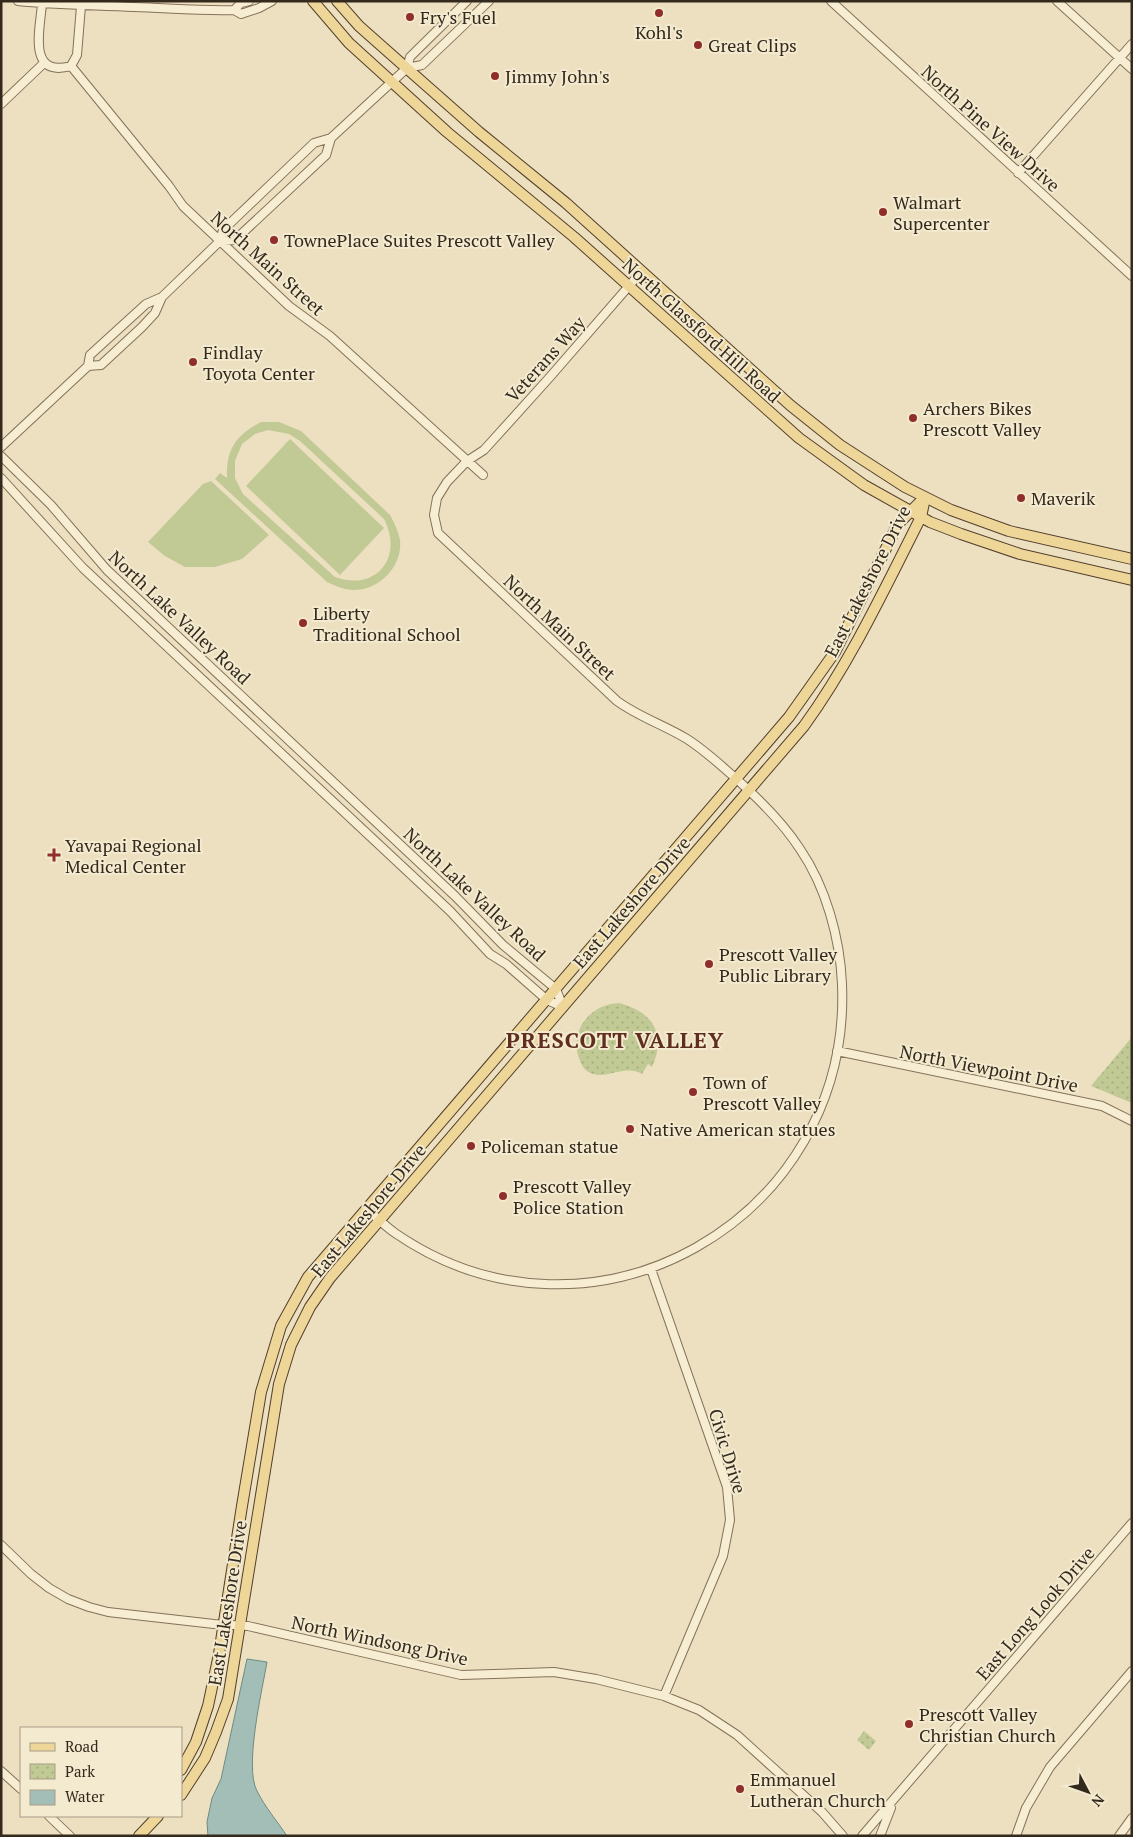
<svg xmlns="http://www.w3.org/2000/svg" width="1133" height="1837" font-family="'PT Serif',serif">
  <defs>
    <pattern id="park-dots" width="8" height="8" patternUnits="userSpaceOnUse" patternTransform="scale(1.25)"><rect width="8" height="8" fill="#c1c995"/><path d="M2 2h.1M6 6h.1" fill="none" stroke="#a6ad80" stroke-width="1.8" stroke-linecap="round"/></pattern>
  </defs>
  <rect width="100%" height="100%" fill="#ece0c0"/>
  <!-- grass -->
  <path fill="#c1c995" fill-rule="evenodd" d="M261 422H279L301 431 390 515C395 524 398 531 400 540 403 567 378 591 352 590 343 589 335 586 327 582L215 479 220 473 227 478C226 449 236 435 261 422ZM268 430 289 434 300 441 384 519C404 557 376 592 335 577L243 494 235 478V461L242 444 255 434Z
    M290 439 384 528 340 575 246 486Z
    M211 481 269 535 242 559 215 567H185L165 556 148 542 203 484Z"/>
  <!-- park -->
  <path fill="url(#park-dots)" d="M619 1003C653 1012 667 1034 652 1067L648 1064 642 1074C622 1063 604 1083 587 1071 583 1069 581 1063 579 1058 569 1030 591 1004 619 1003Z
    M1132 1037V1103L1091 1086Z
    M864 1731 876 1741 869 1750 857 1740Z"/>
  <!-- water -->
  <path fill="#a3beb7" stroke="#6b8b84" d="M247 1659 267 1662C262 1691 244 1767 257 1791 265 1807 277 1821 287 1836H208L207 1822 212 1798 221 1779Z"/>
  <g fill="none" stroke-linecap="round" stroke-linejoin="round">
    <defs>
      <path id="minor" d="M18 1C57 5 95 5 134 7 168 8 201 11 234 10
        M831 1 1132 276
        M1057 1 1132 69
        M42 4C40 29 27 78 71 66L77 55 81 6
        M234 10 241 14 259 8 272 1
        M234 10 241 3 249 1
        M71 66 169 186 183 206 289 306 330 336 483 475
        M407 68 422 65 489 1
        M1 104 44 63
        M331 138 407 68 410 57 467 1
        M1018 173 1132 44
        M88 366 101 365 142 327 155 313 162 297
        M1 447 88 366 90 355 146 304 162 297 220 241 223 230 314 143 331 138 326 155 235 240 220 241
        M1 456 51 505 107 570 455 896 503 945 556 989 563 1007
        M1 478 83 568 450 911 490 954 506 964 547 1000 563 1007
        M837 1051 1102 1106 1132 1121
        M367 1209C376 1217 385 1226 395 1233 591 1368 852 1220 842 984 840 938 826 887 800 849 782 821 757 797 732 775 717 762 703 749 687 739 664 725 639 717 617 701L438 533 434 515 437 498 447 482 467 461 484 450 549 378 642 271
        M651 1269 727 1487 730 1520 723 1556 664 1696
        M1 1545 31 1574 49 1588 68 1599 89 1607 108 1612 214 1624 248 1626 461 1675 554 1672 596 1679 664 1696 699 1710 737 1735 822 1812 843 1836
        M1 1771 21 1789
        M49 1816 70 1836
        M862 1836 1132 1523
        M880 1836 891 1808
        M1016 1836 1026 1808 1050 1767 1132 1671
        M1119 1836 1132 1818"/>
      <path id="major" d="M313 1 349 43 447 132 574 237 799 438 864 485 930 522 961 534 1020 554 1132 580
        M337 1 359 26 394 57 479 132 566 203 790 405 840 445 905 487 951 510 1009 531 1132 559
        M181 1770 196 1742 208 1706 219 1654 242 1506 261 1392 281 1326 308 1277 789 717 835 652 898 524 924 498
        M181 1795 205 1758 216 1732 228 1699 279 1384 291 1345 310 1307 330 1278 804 726C851 661 885 588 921 517L925 498
        M139 1836 158 1816"/>
    </defs>
    <!-- minor casing -->
    <use href="#minor" stroke="#847159" stroke-width="10"/>
    <!-- major casing -->
    <use href="#major" stroke="#523f2d" stroke-width="12"/>
    <!-- minor -->
    <use href="#minor" stroke="#f7edd3" stroke-width="8"/>
    <!-- major -->
    <use href="#major" stroke="#eed699" stroke-width="10"/>
  </g>
  <!-- markers -->
  <g fill="#902e2b" stroke="#f3eacf" stroke-width="2">
    <circle cx="659" cy="13" r="5"/>
    <circle cx="410" cy="17" r="5"/>
    <circle cx="698" cy="45" r="5"/>
    <circle cx="495" cy="76" r="5"/>
    <circle cx="883" cy="212" r="5"/>
    <circle cx="274" cy="240" r="5"/>
    <circle cx="193" cy="362" r="5"/>
    <circle cx="913" cy="418" r="5"/>
    <circle cx="1021" cy="498" r="5"/>
    <circle cx="303" cy="623" r="5"/>
    <path d="M51.5 847.5h5v5h5v5h-5v5h-5v-5h-5v-5h5z"/>
    <circle cx="709" cy="964" r="5"/>
    <circle cx="693" cy="1092" r="5"/>
    <circle cx="630" cy="1129" r="5"/>
    <circle cx="471" cy="1146" r="5"/>
    <circle cx="503" cy="1196" r="5"/>
    <circle cx="909" cy="1724" r="5"/>
    <circle cx="740" cy="1789" r="5"/>
  </g>
  <g text-anchor="middle" dominant-baseline="central" stroke-width="4" stroke-linejoin="round" paint-order="stroke">
    <!-- poi labels -->
    <g font-size="18" fill="#34291d" stroke="#f3eacf" text-anchor="start">
      <text x="420" y="17">Fry's Fuel</text>
      <text x="659" y="32" text-anchor="middle">Kohl's</text>
      <text x="708" y="45">Great Clips</text>
      <text x="505" y="76">Jimmy John's</text>
      <text x="893" y="202">Walmart<tspan x="893" dy="21">Supercenter</tspan></text>
      <text x="284" y="240">TownePlace Suites Prescott Valley</text>
      <text x="203" y="352">Findlay<tspan x="203" dy="21">Toyota Center</tspan></text>
      <text x="923" y="408">Archers Bikes<tspan x="923" dy="21">Prescott Valley</tspan></text>
      <text x="1031" y="498">Maverik</text>
      <text x="313" y="613">Liberty<tspan x="313" dy="21">Traditional School</tspan></text>
      <text x="65" y="845">Yavapai Regional<tspan x="65" dy="21">Medical Center</tspan></text>
      <text x="719" y="954">Prescott Valley<tspan x="719" dy="21">Public Library</tspan></text>
      <text x="703" y="1082">Town of<tspan x="703" dy="21">Prescott Valley</tspan></text>
      <text x="640" y="1129">Native American statues</text>
      <text x="481" y="1146">Policeman statue</text>
      <text x="513" y="1186">Prescott Valley<tspan x="513" dy="21">Police Station</tspan></text>
      <text x="919" y="1714">Prescott Valley<tspan x="919" dy="21">Christian Church</tspan></text>
      <text x="750" y="1779">Emmanuel<tspan x="750" dy="21">Lutheran Church</tspan></text>
    </g>
    <!-- street labels -->
    <g font-size="18" fill="#34291d" stroke="#f3eacf">
      <text transform="translate(991 128) rotate(42)">North Pine View Drive</text>
      <text transform="translate(268 263) rotate(42)">North Main Street</text>
      <text transform="translate(702 330) rotate(42)">North Glassford Hill Road</text>
      <text transform="translate(545 359) rotate(-48)">Veterans Way</text>
      <text transform="translate(867 581) rotate(-63)">East Lakeshore Drive</text>
      <text transform="translate(180 617) rotate(43)">North Lake Valley Road</text>
      <text transform="translate(560 627) rotate(43)">North Main Street</text>
      <text transform="translate(475 894) rotate(43)">North Lake Valley Road</text>
      <text transform="translate(631 902) rotate(-49)">East Lakeshore Drive</text>
      <text transform="translate(989 1068) rotate(11)">North Viewpoint Drive</text>
      <text transform="translate(368 1210) rotate(-50)">East Lakeshore Drive</text>
      <text transform="translate(728 1451) rotate(73)">Civic Drive</text>
      <text transform="translate(227 1603) rotate(-81)">East Lakeshore Drive</text>
      <text transform="translate(1035 1613) rotate(-49)">East Long Look Drive</text>
      <text transform="translate(380 1640) rotate(12)">North Windsong Drive</text>
    </g>
    <!-- district labels -->
    <g font-size="22" font-weight="bold" letter-spacing="1" fill="#5f2e1e" stroke="#f3eacf">
      <text x="615" y="1039">PRESCOTT VALLEY</text>
    </g>
  </g>
  <!-- border -->
  <rect width="1133" height="1837" fill="none" stroke="#34291d" stroke-width="5"/>
  <!-- legend -->
  <rect x="20" y="1727" width="162" height="90" fill="#f3eacf" stroke="#a79d88"/>
  <rect x="30" y="1743" width="25" height="8" fill="#eed699" stroke="#a79d88"/>
  <text x="65" y="1752" font-size="15" fill="#34291d">Road</text>
  <rect x="30" y="1764" width="25" height="15" fill="url(#park-dots)" stroke="#a79d88"/>
  <text x="65" y="1777" font-size="15" fill="#34291d">Park</text>
  <rect x="30" y="1790" width="25" height="15" fill="#a3beb7" stroke="#a79d88"/>
  <text x="65" y="1802" font-size="15" fill="#34291d">Water</text>
  <!-- north arrow -->
  <g transform="translate(1088 1792) rotate(131)" stroke="#f3eacf" stroke-width="4" paint-order="stroke">
  <path d="M0-4L9 19L0 12L-9 19Z" fill="#34291d"/>
  <text y="-8" font-size="14" font-weight="bold" text-anchor="middle" fill="#34291d">N</text>
  </g>
</svg>
